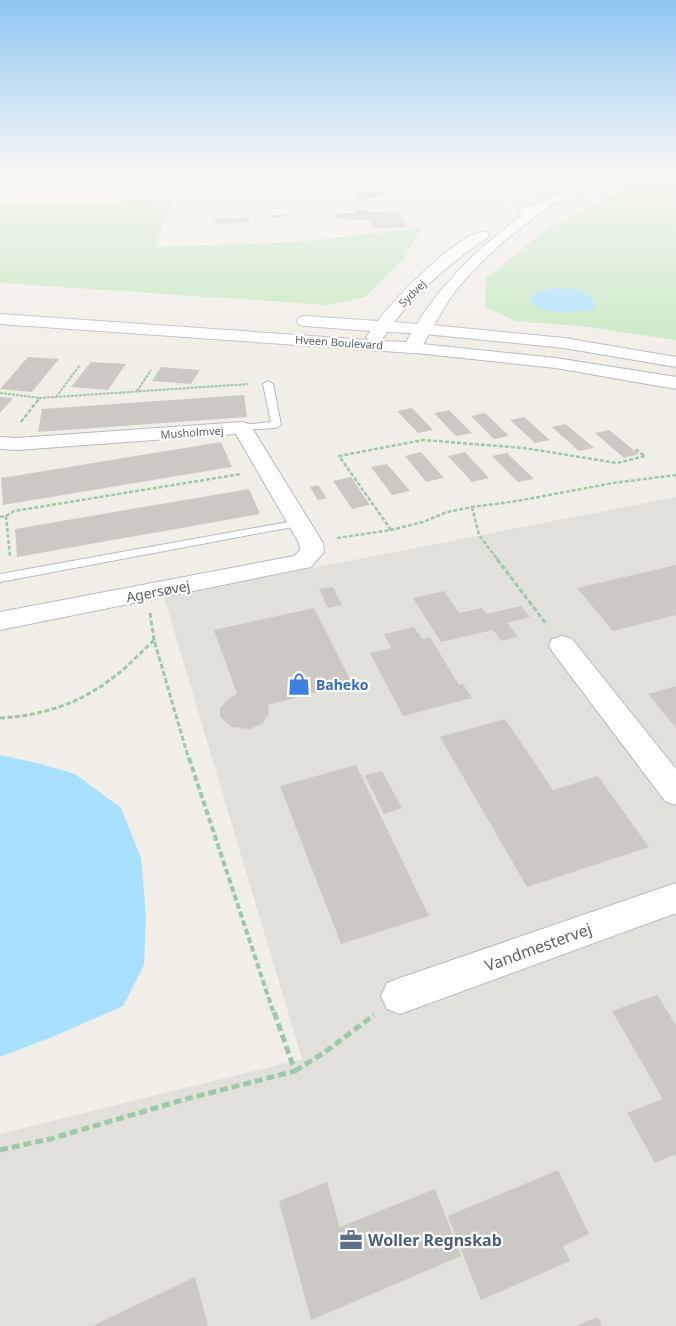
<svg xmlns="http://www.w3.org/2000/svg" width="676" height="1326" font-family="'Noto Sans',sans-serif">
  <rect width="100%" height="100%" fill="#f1eee7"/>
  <!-- industrial -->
  <path fill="#e2e0db" d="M676 497V1326H0V1134L302 1059 164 597Z"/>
  <!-- green -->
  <path fill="#c6e8c3" d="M670 175H676V340L580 326 516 321 485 307 486 278 549 228 620 191Z
    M173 200 155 247 298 242 421 228 405 257 365 297 329 305 0 283V206Z"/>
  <!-- water -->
  <path fill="#a9e0ff" d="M568 288C582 291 593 292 595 308 580 313 540 316 529 300 537 288 555 288 568 288Z
    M0 755 37 763 75 774 121 808 141 858 146 916 144 965 123 1006 57 1035 0 1057Z"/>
  <!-- building -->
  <path fill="#ccc9c4" d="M23 175H35L33 179 21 180Z
    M382 191 385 197 357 199 354 192Z
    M354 210H366L367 212 398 211 407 227 374 228 370 220 337 219 335 214 355 213Z
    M290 214V216L269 218V215Z
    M248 218 249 222 215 224V219Z
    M28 357 59 359 32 392 0 389Z
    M91 362 126 364 108 390 71 387Z
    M161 367 200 370 191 384 152 381Z
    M244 395 247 417 38 432 42 409Z
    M0 397 13 398 0 413Z
    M412 408 433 430 418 433 397 411Z
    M449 410 472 433 456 436 434 413Z
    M485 413 509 436 494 439 471 416Z
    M524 417 550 440 535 443 510 420Z
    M566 424 594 448 579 451 552 427Z
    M609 430 639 454 624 458 595 433Z
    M221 442 232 467 3 505 1 478Z
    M421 452 444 478 426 482 405 456Z
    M465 452 489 478 472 482 448 456Z
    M507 453 534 479 518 482 492 456Z
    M387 464 410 491 392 495 371 467Z
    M351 477 370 505 352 509 333 481Z
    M318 485 327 498 318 500 310 487Z
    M249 489 260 514 17 557 15 529Z
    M676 565V615L613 631 577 588Z
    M333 587 342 605 328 608 319 589Z
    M444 591 459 613 482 608 486 614 521 606 530 617 507 623 518 637 501 641 493 630 441 642 413 598Z
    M314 608 352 683 268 705 269 714 262 724 250 729 232 727 220 717V708L228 699 237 694 214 630Z
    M414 627 422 639 430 637 459 685 463 684 472 698 403 716 370 653 391 648 384 634Z
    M676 686V728L648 694Z
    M505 719 553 790 598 776 649 847 527 887 440 737Z
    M356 765 429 916 341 944 280 786Z
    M382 771 402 808 384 814 365 775Z
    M657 995 676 1025V1154L655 1163 627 1113 663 1099 612 1011Z
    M558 1170 589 1234 563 1246 570 1261 481 1300 448 1216Z
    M327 1182 340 1227 435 1189 461 1256 311 1320 279 1201Z
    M195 1277 208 1326H92Z
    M598 1317 602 1326H576Z"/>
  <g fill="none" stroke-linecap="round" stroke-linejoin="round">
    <defs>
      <path id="service" d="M268 381 273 384 281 425 276 428 238 430V426L242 425 271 422 263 384Z
        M299 520 305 523 303 525 0 582V574Z"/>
      <path id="minor" d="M242 422 249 424 252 428 323 543 324 552 311 567 0 630V612L294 556 300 550 299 543 236 434 17 450 0 449V437L17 438Z
        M562 636 572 639 676 769V805L665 801 552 651 549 645 552 639Z
        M676 883V913L400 1014 387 1009 381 996 387 983 400 978Z"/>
      <path id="tertiary" d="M421 324 564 338 676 357V367L564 348 415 333 412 329 415 325Z
        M412 343 556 358 676 377V389L556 368 406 352 403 348 406 344Z"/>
      <path id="secondary" d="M609 175H627L625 178C605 185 564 196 547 208 513 232 480 260 454 293 440 312 431 333 418 352L412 353 0 324V314L368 340 366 337 371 331 305 326 299 325 297 321 299 317 305 316 378 321C392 301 464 226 487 232L489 235 487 238C452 261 420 289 394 322L417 324C445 279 480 247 521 216L518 213 520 210 565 190ZM387 332 411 333 406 342 381 341Z"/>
    </defs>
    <!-- service casing -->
    <use href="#service" stroke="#b7babd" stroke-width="2"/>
    <!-- minor casing -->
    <use href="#minor" stroke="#b7babd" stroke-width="2"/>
    <!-- tertiary casing -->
    <use href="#tertiary" stroke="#b7babd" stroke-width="2"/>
    <!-- secondary casing -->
    <use href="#secondary" stroke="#b8bcc1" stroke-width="2"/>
    <!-- path-far4 -->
    <path stroke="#9cc9a6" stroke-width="2" stroke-dasharray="3 1" stroke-linecap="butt" d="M137 391 151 370
      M0 393 40 398
      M56 397 80 365
      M37 402 40 398 248 384"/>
    <!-- path-far3 -->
    <path stroke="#9cc9a6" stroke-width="2.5" stroke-dasharray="4 2" stroke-linecap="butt" d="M21 422 38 400
      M472 507 479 535 498 560
      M6 516 14 511 241 474
      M0 517 6 516 10 556
      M391 530 339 456 423 440 524 448 617 463 645 456 634 448
      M337 538 391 530 423 522 447 512 472 507 517 501 613 483 676 475"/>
    <!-- path-far2 -->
    <path stroke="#9cc9a6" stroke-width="3" stroke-dasharray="5 2.5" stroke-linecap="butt" d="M497 559 547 625
      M150 613 154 640
      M0 718C40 716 79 704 111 679 127 668 140 653 154 640L189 760"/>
    <!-- path-far1 -->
    <path stroke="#9cc9a6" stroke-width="4" stroke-dasharray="6 3" stroke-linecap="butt" d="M189 758 273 1011"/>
    <!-- path -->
    <path stroke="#9cc9a6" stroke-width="5" stroke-dasharray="8 4" stroke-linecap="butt" d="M295 1071 325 1052 374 1015
      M0 1150 50 1139 179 1101 295 1071 273 1009"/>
    <!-- service -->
    <use href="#service" fill="#fff" fill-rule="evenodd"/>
    <!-- minor -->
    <use href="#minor" fill="#fff" fill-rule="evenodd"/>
    <!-- tertiary -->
    <use href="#tertiary" fill="#fff" fill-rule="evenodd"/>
    <!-- secondary -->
    <use href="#secondary" fill="#fff" fill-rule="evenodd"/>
  </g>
  <!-- sky -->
  <linearGradient id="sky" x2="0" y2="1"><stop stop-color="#8fc6f1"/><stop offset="0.48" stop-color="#f9f7f4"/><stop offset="1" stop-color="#f9f7f4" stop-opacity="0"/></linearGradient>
  <rect width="676" height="361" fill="url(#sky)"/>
  <!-- icons -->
  <defs>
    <symbol id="shop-bare" viewBox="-9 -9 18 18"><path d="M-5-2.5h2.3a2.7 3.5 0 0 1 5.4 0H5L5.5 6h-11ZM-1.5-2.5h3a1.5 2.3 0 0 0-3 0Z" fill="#3f7fe0" stroke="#fff" stroke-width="2.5" paint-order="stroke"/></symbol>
    <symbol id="office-bare" viewBox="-9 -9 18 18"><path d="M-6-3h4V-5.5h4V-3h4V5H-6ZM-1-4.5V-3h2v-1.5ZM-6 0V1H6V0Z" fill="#5c6f8a" stroke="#fff" stroke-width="2.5" paint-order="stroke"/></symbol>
  </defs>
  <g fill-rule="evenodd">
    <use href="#shop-bare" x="283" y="668" width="32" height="32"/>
    <use href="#office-bare" x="335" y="1224" width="32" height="32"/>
  </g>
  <g text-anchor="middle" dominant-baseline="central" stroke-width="4.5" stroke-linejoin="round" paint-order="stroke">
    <!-- far-street labels -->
    <g font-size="11" fill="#5e6367" stroke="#fff">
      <text transform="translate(412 293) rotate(-45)">Sydvej</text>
      <text transform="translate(339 342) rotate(4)">Hveen Boulevard</text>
      <text transform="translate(192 432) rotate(-4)">Musholmvej</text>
    </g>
    <!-- street labels -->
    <g font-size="14" fill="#5e6367" stroke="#fff">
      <text transform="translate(158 591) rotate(-11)">Agersøvej</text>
    </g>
    <!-- shop labels -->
    <g font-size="14" font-weight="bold" fill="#366cbe" stroke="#fff" text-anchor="start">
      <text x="316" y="684">Baheko</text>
    </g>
    <!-- near-street labels -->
    <g font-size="16" fill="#5e6367" stroke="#fff">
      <text transform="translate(538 947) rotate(-20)">Vandmestervej</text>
    </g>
    <!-- near-service labels -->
    <g font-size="16" font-weight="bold" fill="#4e5e75" stroke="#fff" text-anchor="start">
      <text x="368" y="1240">Woller Regnskab</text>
    </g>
  </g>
</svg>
